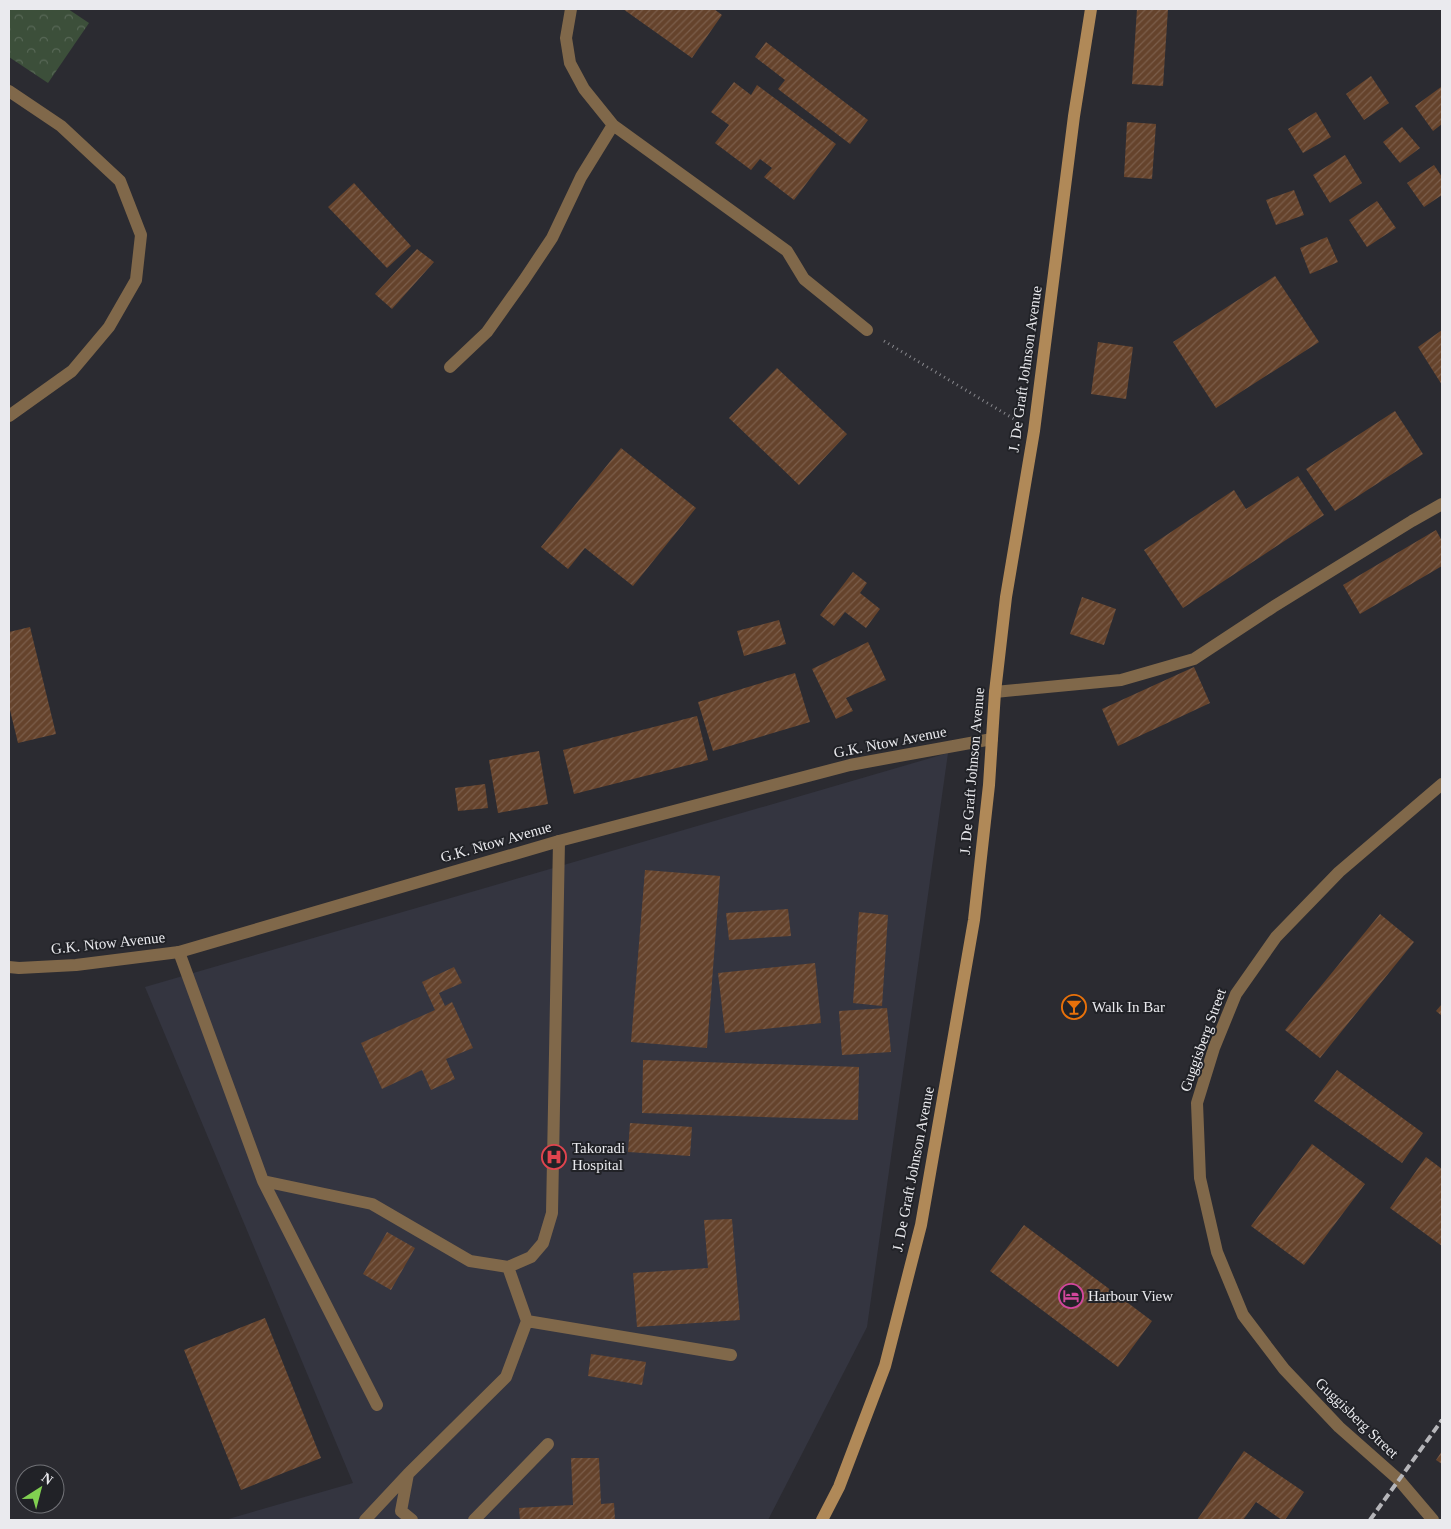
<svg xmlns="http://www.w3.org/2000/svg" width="1451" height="1529" font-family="Georgia,serif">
  <defs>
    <pattern id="park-crowns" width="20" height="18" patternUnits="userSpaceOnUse" patternTransform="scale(1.25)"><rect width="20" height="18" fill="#3c4f3a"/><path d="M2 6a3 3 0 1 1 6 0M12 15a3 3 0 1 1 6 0" fill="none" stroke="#586857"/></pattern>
    <pattern id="building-hatch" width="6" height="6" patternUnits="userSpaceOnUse" patternTransform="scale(1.25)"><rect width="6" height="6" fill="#65432c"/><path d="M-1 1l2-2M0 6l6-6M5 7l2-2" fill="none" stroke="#7b5e4b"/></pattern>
  </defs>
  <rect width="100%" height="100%" fill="#2b2b31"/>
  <!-- built -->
  <path fill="#343540" d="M948 753 867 1327 768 1520H225L353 1483 145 987Z"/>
  <!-- park -->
  <path fill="url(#park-crowns)" d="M9 9H68L89 23 48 83 9 57Z"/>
  <!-- building -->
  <path fill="url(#building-hatch)" d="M623 9H714L722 15 692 58Z
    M1137 9H1168L1163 86 1132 84Z
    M766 42 868 120 850 144 778 89 785 80 755 57Z
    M1371 76 1389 103 1364 120 1346 94Z
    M734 82 751 95 757 85 836 144 794 200 764 177 772 168 760 159 751 170 715 143 729 125 711 112Z
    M1441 87 1442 89V124L1433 131 1415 106Z
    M1316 112 1331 137 1303 153 1288 129Z
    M1127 122 1156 124 1152 179 1124 177Z
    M1402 127 1420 148 1400 163 1383 142Z
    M1345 155 1362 183 1330 203 1313 175Z
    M1434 165 1442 177V195L1424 207 1407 183Z
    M354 183 411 246 387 268 328 207Z
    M1294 190 1304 215 1276 225 1266 200Z
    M1377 201 1396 228 1367 247 1349 220Z
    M1327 237 1338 262 1310 274 1300 248Z
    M417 249 434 262 392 309 375 294Z
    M1275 276 1319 342 1216 408 1173 342Z
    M1442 330V385L1418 347Z
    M1098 342 1133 347 1126 399 1091 394Z
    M777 368 847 434 799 485 729 418Z
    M1395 411 1423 454 1335 511 1306 469Z
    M621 448 696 508 633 586 585 548 568 569 541 547Z
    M1298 476 1324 515 1183 608 1144 550 1234 490 1246 509Z
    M1436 530 1442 541V566L1360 614 1343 585Z
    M853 572 867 583 860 593 880 609 866 628 845 612 834 626 820 615Z
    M1082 597 1116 609 1104 645 1070 634Z
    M779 620 786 644 744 656 737 631Z
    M30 627 56 734 18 743 9 706V632Z
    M868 642 886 680 846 698 853 711 836 719 812 669Z
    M1194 667 1210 703 1118 746 1102 709Z
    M795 673 810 722 713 751 698 702Z
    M697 716 708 760 574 794 563 750Z
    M539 751 548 804 498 813 489 760Z
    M485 784 488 808 458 811 455 788Z
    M645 870 720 876 707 1048 631 1042Z
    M788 909 791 936 729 940 726 913Z
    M859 912 888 915 882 1006 853 1003Z
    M1380 914 1414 942 1320 1058 1285 1030Z
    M815 963 821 1023 725 1033 718 973Z
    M454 967 462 983 439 993 445 1006 452 1002 473 1048 446 1059 455 1079 431 1090 422 1070 382 1089 361 1043 435 1010 422 982Z
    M1442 1004V1016L1436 1011Z
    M887 1008 891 1052 842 1055 839 1011Z
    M643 1060 859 1067 858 1120 642 1113Z
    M1337 1070 1423 1133 1402 1163 1314 1101Z
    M630 1123 692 1127 690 1156 628 1152Z
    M1312 1144 1365 1184 1304 1265 1251 1226Z
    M1426 1157 1442 1169V1246L1390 1208Z
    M732 1219 740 1320 637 1327 633 1273 708 1268 704 1220Z
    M1024 1225 1152 1321 1118 1367 990 1271Z
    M387 1232 415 1248 391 1290 363 1274Z
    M265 1318 321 1458 241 1490 184 1350Z
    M591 1354 646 1362 642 1385 588 1376Z
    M1244 1451 1304 1492 1285 1520H1282L1256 1502 1243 1520H1197Z
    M1442 1451V1464L1436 1460Z
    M571 1458H599L601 1504 614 1503 615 1520H520L519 1508 573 1505Z"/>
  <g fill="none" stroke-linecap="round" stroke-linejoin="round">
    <!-- path -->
    <path stroke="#88888d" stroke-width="3" stroke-dasharray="1 4" stroke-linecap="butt" d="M884 341 1014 419"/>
    <!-- lane -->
    <path stroke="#80684a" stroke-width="12" d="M995 692 1121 680 1194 659 1273 607 1412 521 1442 504
      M179 952 263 1181 377 1405
      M263 1181 372 1204 470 1261 508 1267 531 1257 543 1243 552 1213 559 841
      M527 1321 731 1355
      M408 1474 401 1511 412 1520
      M365 1520 408 1474 506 1377 527 1321 508 1267
      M474 1520 548 1444"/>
    <!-- street -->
    <path stroke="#80684a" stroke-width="12" d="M571 9 566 38 570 63 584 89 613 125 787 251 804 279 867 330
      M9 91 61 126 120 181 141 235 136 280 109 327 72 371 9 416
      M450 367 487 332 524 280 552 238 581 177 613 125
      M9 967 19 968 76 965 179 952 559 841 850 765 992 739
      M1433 1520 1399 1480 1339 1427 1284 1369 1243 1315 1217 1252 1200 1178 1197 1103 1214 1048 1236 994 1276 937 1339 872 1442 784"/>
    <!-- secondary -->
    <path stroke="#b08958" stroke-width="12" d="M822 1520 839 1487 885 1366 921 1225 974 920 989 785 995 692 1006 597 1034 431 1074 116 1091 9"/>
    <!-- rail -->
    <path stroke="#b5b5b9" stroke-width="4" stroke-dasharray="8 4" stroke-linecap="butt" d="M1370 1520 1442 1420"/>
  </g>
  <!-- icons -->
  <defs>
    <symbol id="bar-ring" viewBox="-11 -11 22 22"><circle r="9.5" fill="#212227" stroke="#e8710a" stroke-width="1.5"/><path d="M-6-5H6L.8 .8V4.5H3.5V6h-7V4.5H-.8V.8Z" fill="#e8710a"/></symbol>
    <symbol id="hospital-ring" viewBox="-11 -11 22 22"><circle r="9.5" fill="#212227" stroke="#e0444e" stroke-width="1.5"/><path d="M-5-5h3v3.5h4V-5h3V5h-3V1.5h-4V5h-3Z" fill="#e0444e"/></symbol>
    <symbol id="hotel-ring" viewBox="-11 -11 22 22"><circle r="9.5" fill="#212227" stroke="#d1479c" stroke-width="1.5"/><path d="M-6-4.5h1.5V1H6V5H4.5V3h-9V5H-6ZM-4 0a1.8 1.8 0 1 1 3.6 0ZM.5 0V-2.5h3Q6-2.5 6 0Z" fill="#d1479c"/></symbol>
  </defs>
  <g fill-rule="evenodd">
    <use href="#bar-ring" x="1060" y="993" width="28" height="28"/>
    <use href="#hospital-ring" x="540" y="1143" width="28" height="28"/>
    <use href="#hotel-ring" x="1057" y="1282" width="28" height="28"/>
  </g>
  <g text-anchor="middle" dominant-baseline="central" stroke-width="4" stroke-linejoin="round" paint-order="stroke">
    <!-- street labels -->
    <g font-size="15" fill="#eaeaee" stroke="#212227">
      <text transform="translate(1025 369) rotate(-82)">J. De Graft Johnson Avenue</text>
      <text transform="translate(890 742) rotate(-11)">G.K. Ntow Avenue</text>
      <text transform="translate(972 771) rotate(-85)">J. De Graft Johnson Avenue</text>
      <text transform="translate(496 842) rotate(-16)">G.K. Ntow Avenue</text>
      <text transform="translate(108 943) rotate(-6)">G.K. Ntow Avenue</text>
      <text transform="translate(1203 1040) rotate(-70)">Guggisberg Street</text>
      <text transform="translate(913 1169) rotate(-79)">J. De Graft Johnson Avenue</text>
      <text transform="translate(1357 1418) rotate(44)">Guggisberg Street</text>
    </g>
    <!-- poi labels -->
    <g font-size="15" fill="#eaeaee" stroke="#212227" text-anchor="start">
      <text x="1092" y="1007">Walk In Bar</text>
      <text x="572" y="1148">Takoradi<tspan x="572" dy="17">Hospital</tspan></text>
      <text x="1088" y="1296">Harbour View</text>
    </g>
  </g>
  <!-- border -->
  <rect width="1451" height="1529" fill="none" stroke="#eaeaee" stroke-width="20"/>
  <!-- north arrow -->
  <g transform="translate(40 1489) rotate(36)"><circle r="24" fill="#212227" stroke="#717277"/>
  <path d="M0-4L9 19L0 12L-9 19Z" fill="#81d051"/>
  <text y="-8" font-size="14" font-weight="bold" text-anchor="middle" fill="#eaeaee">N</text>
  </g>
</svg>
